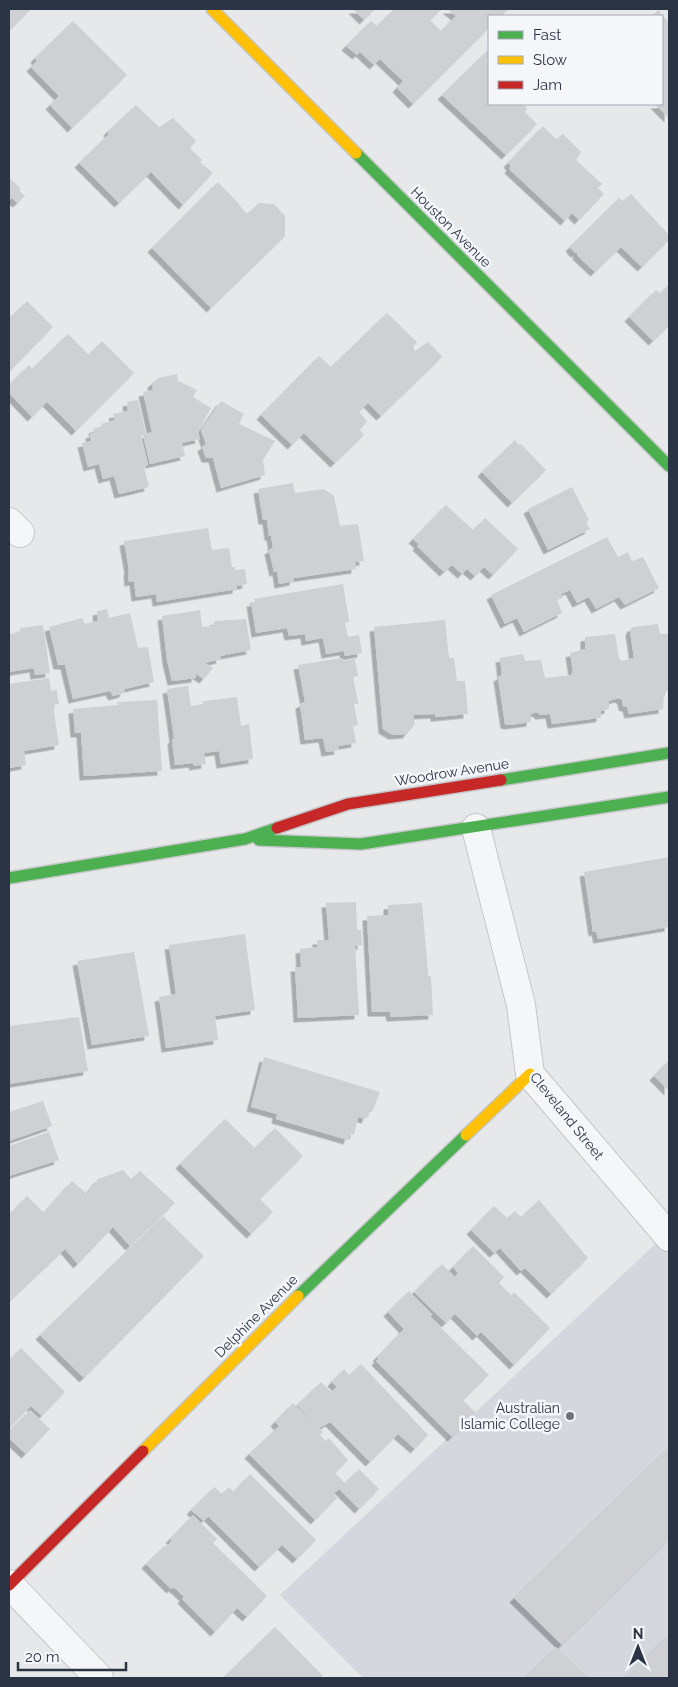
<svg xmlns="http://www.w3.org/2000/svg" width="678" height="1687" font-family="Raleway,sans-serif">
  <defs>
    <filter id="shadow"><feDropShadow dx="-4.5" dy="4.5" stdDeviation="0" flood-color="#0004"/></filter>
  </defs>
  <rect width="100%" height="100%" fill="#e6e8ea"/>
  <!-- built -->
  <path fill="#d4d7dd" d="M666 1234 669 1237V1678H363L280 1595Z"/>
  <!-- building -->
  <path fill="#ced0d3" filter="url(#shadow)" d="M9 9H31L9 31Z
    M353 9H375L364 20Z
    M394 9H442L430 20 441 31 456 16 447 9H509L501 16H489V28L413 104 397 88 403 81 380 59 374 65 360 52 357 55 346 46 371 21 377 26Z
    M658 10 669 23V118L655 104H662V16H652Z
    M73 21 127 75 72 128 50 105 59 96 31 67 37 61 35 58Z
    M489 49V104H523L527 108 525 112 537 124 506 155 442 95Z
    M136 105 159 127 173 118 196 141 190 148 202 160 200 162 213 173 183 205 151 172 119 203 79 163 109 134 108 131Z
    M543 126 556 139 563 134 581 152 576 160 602 184 598 188 604 194 579 220 572 213 565 221 509 169 511 166 508 163Z
    M9 177 21 189 19 190 25 196 17 203 12 198 9 200Z
    M218 182 239 204V205L247 214 259 203 274 204 285 216V236L211 308 152 248Z
    M631 194 669 235V240L642 267 621 247 595 272 577 255 578 252 575 253 570 247 619 198 623 201Z
    M669 284V326L653 341 629 317 656 290 660 294Z
    M27 301 53 327 9 372V313L12 316Z
    M387 313 417 342 413 347 415 351 428 342 441 355 442 357 381 416 368 403 359 412 367 421 360 430 364 435 335 463 304 433 292 445 261 415 319 356 331 367Z
    M68 334 89 355 102 341 134 373 76 431 47 402 32 417 9 393V385L29 365 32 369Z
    M177 374 178 381 197 390 193 397 211 408 198 432 200 439 182 443 185 456 150 464 143 435H141L148 465 144 466 149 487 119 494 114 476 103 479 99 464 88 467 82 443 91 441 90 434 94 433 93 429 102 426 101 424 115 420 113 414 128 411 127 402 138 400 146 434 152 432 143 392 153 390 152 383 159 378Z
    M221 401 244 414 239 424 275 441 263 460 265 475 221 488 213 458H206L202 447 206 444 201 430Z
    M515 440 519 445 521 444 546 470 512 503 482 472Z
    M293 483 295 493 324 489 334 496 340 526 358 524 364 561 355 562 356 569 294 578V581L279 584 277 571 274 572 269 550 273 548 271 536H269L267 520H263L258 489Z
    M572 487 589 520 586 522 590 529 548 550 528 509Z
    M446 505 473 530 485 518 518 549 493 575 484 567 475 576 467 569 462 574 452 565 444 572 417 546 419 544 413 539Z
    M208 528 212 550 229 548 232 567H235V570L245 569 247 584 237 586V589L157 602 156 594 136 597 134 581 129 582 128 571 129 570 124 541Z
    M607 537 618 557 628 552 632 561 643 557 659 588 625 605 619 597 596 609 589 597 577 603 570 590 561 594 562 598 557 600 562 613 524 632 517 618 505 624 491 595Z
    M343 584 349 620V622L345 623 348 637 359 635 362 653 345 656 344 651 326 654 323 638 306 641 305 634 289 636 287 628 256 633 251 602H255L254 599Z
    M107 609 109 618 130 613 138 648 148 647 154 682 125 689 124 693 113 696 110 691 73 699 65 665H58L49 627 82 618 85 624 98 621 97 611Z
    M200 610 202 627 214 626V621L246 619 251 650 220 656 221 659 205 663 213 668 204 679 196 674V678L172 681 167 660 162 616Z
    M445 620 449 658H454L457 681H465L468 714 437 717H435V714L413 715 415 724 407 734 393 735 383 729 374 627Z
    M658 624 660 634H669V691L664 692 663 709 629 714 627 707 623 706 622 700 619 698 609 701V709L601 711V717L599 718 552 724 550 714 540 715 537 712 531 714V722L509 725 505 724 498 677 502 675 500 658 523 654 525 661 541 660 545 678 571 675 573 672 570 653 585 649V637L615 634 619 659 622 661 634 658 630 631 632 627Z
    M43 625 50 673 35 675 34 668 9 672 10 634 20 632V628Z
    M342 658 343 661 355 659 356 665 358 676 353 677 358 702V704H354L358 725 353 726 356 743 338 746 339 750 326 752 323 738 305 740 300 705V704L305 702 298 665Z
    M49 678 51 691 57 690V693L59 704 53 705 59 745 24 751 26 765 9 768V684Z
    M188 686 191 706 203 704V701H206L237 697 241 726 249 724 253 759 221 764 219 751 204 753 206 764 194 766 193 763 175 765 172 740 174 738 167 689Z
    M157 700 162 771 84 776 81 733H75L73 709 118 705 117 702Z
    M669 857V927L598 939 596 931 593 932 584 872Z
    M356 902 357 930H361L362 943V945L355 946 359 1015 298 1018 295 967H301L300 949 317 947V940H329L326 903Z
    M422 903 428 973V976H431L433 1015 391 1017 390 1012H372L367 916 388 915V905Z
    M245 934 255 1010 215 1016 218 1040 166 1048 159 997 176 994 169 945Z
    M134 952 149 1036 92 1045 77 961Z
    M79 1017 88 1071 9 1084V1026Z
    M264 1057 380 1092 372 1112H369L366 1119 358 1117 354 1135 350 1134 348 1140 276 1119 277 1114 251 1107Z
    M669 1060V1091L654 1076Z
    M43 1101 52 1126 9 1141V1112Z
    M225 1119 255 1148 275 1128 303 1156 260 1199 273 1212 251 1234 180 1164Z
    M49 1132 59 1160 9 1176V1146Z
    M123 1170 131 1179 140 1171 175 1203 130 1246 113 1227 78 1264 65 1249 9 1302V1215L27 1196 44 1213 72 1181 87 1194 98 1179Z
    M539 1200 588 1258 551 1294 525 1268 521 1271 500 1248 494 1253 471 1230 494 1206 507 1218 515 1211 521 1217Z
    M163 1216 204 1256 84 1378 40 1335Z
    M473 1246 504 1277 499 1283 511 1295 514 1292 550 1328 514 1365 481 1332 477 1336 455 1314 446 1323 414 1292 442 1264 455 1277 458 1273 453 1267Z
    M409 1291 432 1314 430 1317 489 1375 463 1400 476 1413 452 1437 376 1361 379 1358 377 1357 404 1329 388 1312Z
    M21 1348 65 1392 42 1416 31 1406 9 1428V1360Z
    M361 1364 428 1435 415 1449 398 1434 370 1462 330 1422 319 1428 323 1432 320 1435 326 1441 329 1438 348 1460 335 1473 345 1483 359 1469 379 1489 359 1509 339 1489 333 1494 337 1498 315 1520 249 1454 279 1426 275 1422 293 1403 314 1423 297 1405 321 1382 331 1392 337 1387 332 1382 344 1369 349 1375Z
    M30 1410 50 1429 26 1454 9 1438V1431Z
    M669 1447V1540L562 1645 514 1598Z
    M250 1474 316 1540 297 1559 282 1545 259 1567 208 1516 204 1521 191 1510 214 1487 222 1494 229 1487 234 1492Z
    M193 1515 217 1539 213 1543 267 1596 247 1617 237 1608 215 1632 182 1599 184 1597 177 1590 173 1587 171 1589 146 1564 164 1546 165 1547 169 1544 172 1540 170 1539Z
    M275 1627 323 1676 321 1678H223Z
    M666 1637 669 1640V1678H624Z
    M556 1647 589 1678H525Z"/>
  <g fill="none" stroke-linecap="round" stroke-linejoin="round">
    <defs>
      <path id="street" d="M9 522 20 533
        M476 828 521 1005 530 1074 669 1237
        M9 1584 99 1678"/>
      <path id="fast" d="M356 153 669 466
        M501 780 669 753
        M259 840 361 844 669 797
        M9 878 245 839 277 828
        M298 1296 466 1135"/>
      <path id="slow" d="M212 9 356 153
        M466 1135 530 1074
        M143 1451 298 1296"/>
      <path id="jam" d="M277 828 348 804 501 780
        M9 1585 143 1451"/>
    </defs>
    <!-- street casing -->
    <use href="#street" stroke="#c4c6c8" stroke-width="30"/>
    <!-- fast casing -->
    <use href="#fast" stroke="#c4c6c8" stroke-width="14"/>
    <!-- slow casing -->
    <use href="#slow" stroke="#c4c6c8" stroke-width="14"/>
    <!-- jam casing -->
    <use href="#jam" stroke="#c4c6c8" stroke-width="14"/>
    <!-- street -->
    <use href="#street" stroke="#f5f6f7" stroke-width="28"/>
    <!-- fast -->
    <use href="#fast" stroke="#4caf50" stroke-width="11"/>
    <!-- slow -->
    <use href="#slow" stroke="#ffc107" stroke-width="11"/>
    <!-- jam -->
    <use href="#jam" stroke="#c62828" stroke-width="11"/>
  </g>
  <!-- markers -->
  <circle fill="#6c737f" stroke="#f4f6f9" stroke-width="2" cx="570" cy="1416" r="5"/>
  <g text-anchor="middle" dominant-baseline="central" stroke-width="5" stroke-linejoin="round" paint-order="stroke">
    <!-- street labels -->
    <g font-size="14" fill="#2b3445" stroke="#f4f6f9">
      <text transform="translate(451 227) rotate(45)">Houston Avenue</text>
      <text transform="translate(452 772) rotate(-9)">Woodrow Avenue</text>
      <text transform="translate(567 1116) rotate(51)">Cleveland Street</text>
      <text transform="translate(256 1316) rotate(-45)">Delphine Avenue</text>
    </g>
    <!-- poi labels -->
    <g font-size="14" fill="#2b3445" stroke="#f4f6f9" text-anchor="end">
      <text x="560" y="1408">Australian<tspan x="560" dy="16">Islamic College</tspan></text>
    </g>
  </g>
  <!-- border -->
  <rect width="678" height="1687" fill="none" stroke="#2b3445" stroke-width="20"/>
  <!-- legend -->
  <rect x="488" y="15" width="175" height="90" fill="#f4f6f9" stroke="#a4a8b1"/>
  <rect x="498" y="31" width="25" height="8" fill="#4caf50" stroke="#a4a8b1"/>
  <text x="533" y="40" font-size="15" fill="#2b3445">Fast</text>
  <rect x="498" y="56" width="25" height="8" fill="#ffc107" stroke="#a4a8b1"/>
  <text x="533" y="65" font-size="15" fill="#2b3445">Slow</text>
  <rect x="498" y="81" width="25" height="8" fill="#c62828" stroke="#a4a8b1"/>
  <text x="533" y="90" font-size="15" fill="#2b3445">Jam</text>
  <!-- north arrow -->
  <g transform="translate(638 1647)" stroke="#f4f6f9" stroke-width="4" paint-order="stroke">
  <path d="M0-4L9 19L0 12L-9 19Z" fill="#2b3445"/>
  <text y="-8" font-size="14" font-weight="bold" text-anchor="middle" fill="#2b3445">N</text>
  </g>
  <!-- scale -->
  <path d="M18 1662v8h108v-8" fill="none" stroke="#2b3445" stroke-width="2.5"/>
  <text x="25" y="1662" font-size="15" fill="#2b3445" stroke="#f4f6f9" stroke-width="4" paint-order="stroke">20 m</text>
</svg>
